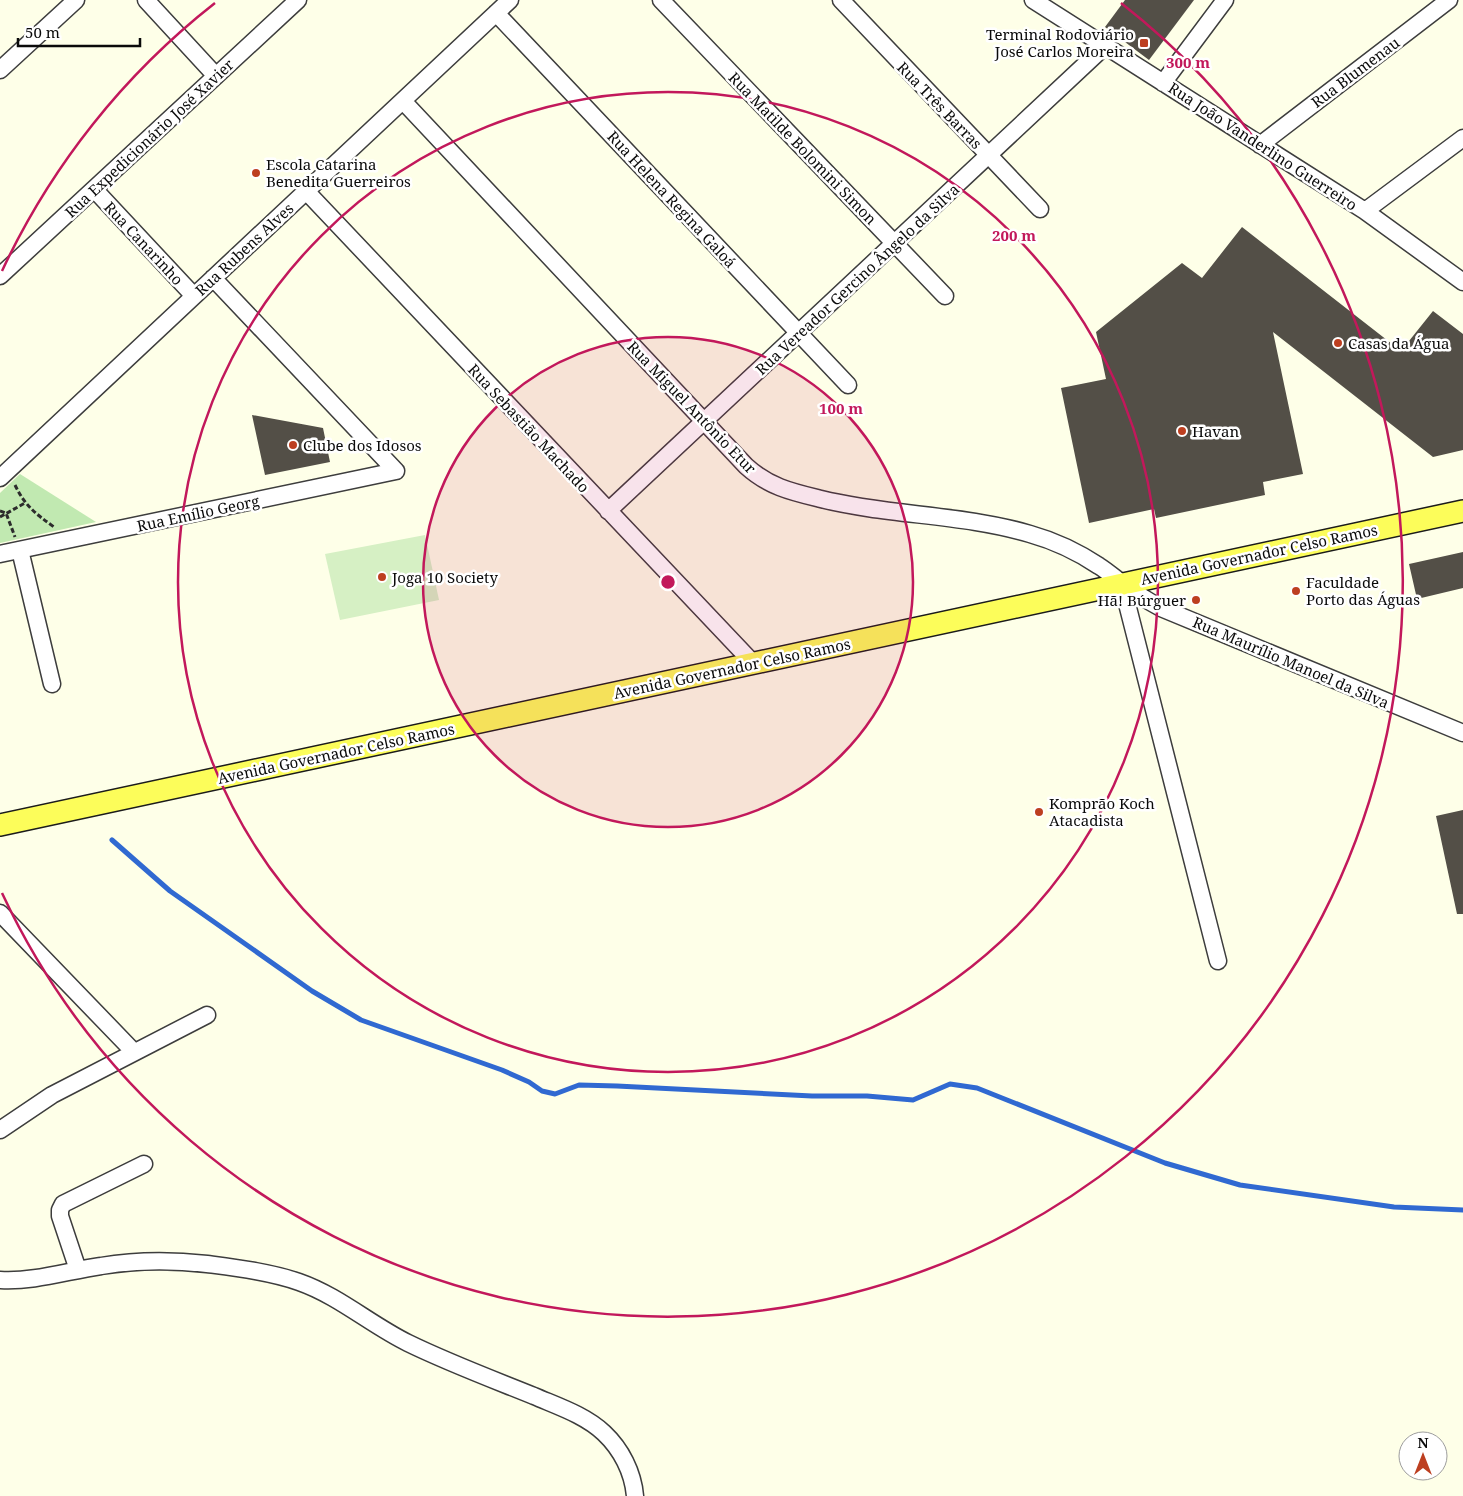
<svg xmlns="http://www.w3.org/2000/svg" width="1463" height="1496" font-family="'Noto Serif',serif">
  <rect width="100%" height="100%" fill="#feffe8"/>
  <!-- green -->
  <path fill="#c1e9b1" d="M20 474 96 522 0 543V493Z"/>
  <!-- pitch -->
  <path fill="#d6f0c4" d="M425 535 439 600 340 620 325 554Z"/>
  <g fill="none" stroke-linecap="round" stroke-linejoin="round">
    <!-- stream -->
    <path stroke="#3069d1" stroke-width="5" d="M112 840 170 891 312 991 361 1020 502 1070 529 1082 542 1091 555 1094 579 1085 617 1086 812 1096H867L913 1100 950 1084 977 1088 1165 1163 1240 1185 1394 1207 1463 1210"/>
  </g>
  <!-- building -->
  <path fill="#534f47" d="M1125 0H1194L1149 60 1105 27Z
    M1242 227 1401 351 1433 311 1463 334V450L1433 457 1273 332 1303 474 1263 482 1265 495 1156 518 1154 509 1089 523 1061 388 1106 379 1096 332 1182 263 1202 278Z
    M252 415 323 428 330 462 265 475Z
    M1463 552V588L1417 599 1409 564Z
    M1463 810V914H1457L1436 816Z"/>
  <g fill="none" stroke-linecap="round" stroke-linejoin="round">
    <defs>
      <path id="minor" d="M146 0 216 76
        M661 0 945 296
        M841 0 1040 209
        M1033 0 1365 211 1463 282
        M496 13 848 385
        M0 70 76 0
        M1163 83 1225 0
        M403 101 746 466C769 487 792 492 821 499 890 516 963 514 1030 534 1055 541 1078 552 1099 566 1107 571 1115 578 1123 584 1135 593 1148 601 1161 608L1463 733
        M1260 145 1449 0
        M94 189 194 296
        M306 191 753 663
        M1365 211 1463 138
        M0 276 298 0
        M213 278 396 471
        M0 478 510 0
        M608 511 1105 46
        M20 550 52 684
        M0 554 396 471
        M1122 584 1218 961
        M0 913 134 1052
        M0 1130 52 1095 207 1015
        M78 1270 60 1216V1210L63 1204 144 1164
        M0 1280C34 1282 67 1271 101 1266 136 1260 172 1260 207 1264 237 1268 270 1272 299 1282 339 1296 371 1325 408 1343 449 1363 492 1379 534 1396 557 1406 585 1415 604 1433 621 1449 633 1472 635 1496"/>
      <path id="major" d="M0 825 1463 511"/>
    </defs>
    <!-- minor casing -->
    <use href="#minor" stroke="#3d3d3d" stroke-width="19"/>
    <!-- major casing -->
    <use href="#major" stroke="#1b1b1b" stroke-width="24"/>
    <!-- path -->
    <path stroke="#2c2c2c" stroke-width="3" stroke-dasharray="5 2.5" stroke-linecap="butt" d="M15 485C25 506 36 514 54 527
      M0 511 6 513 15 537
      M0 517 25 503"/>
    <!-- minor -->
    <use href="#minor" stroke="#fff" stroke-width="16"/>
    <!-- major -->
    <use href="#major" stroke="#fcfd5a" stroke-width="21"/>
  </g>
  <!-- distance rings -->
  <circle cx="668" cy="582" r="245" fill="#c2185b" fill-opacity=".12"/>
  <g fill="none" stroke="#c2185b" stroke-width="2.5">
    <circle cx="668" cy="582" r="245"/>
    <circle cx="668" cy="582" r="490"/>
    <path d="M2 271A735 735 0 0 1 215 3M1121 3A735 735 0 1 1 2 893"/>
  </g>
  <!-- markers -->
  <g fill="#bd3f20" stroke="#fff" stroke-width="2">
    <rect x="1139" y="38" width="10" height="10" rx="2.5"/>
    <circle cx="256" cy="173" r="5"/>
    <circle cx="1338" cy="343" r="5"/>
    <circle cx="1182" cy="431" r="5"/>
    <circle cx="293" cy="445" r="5"/>
    <circle cx="382" cy="577" r="5"/>
    <circle cx="1296" cy="591" r="5"/>
    <circle cx="1196" cy="600" r="5"/>
    <circle cx="1039" cy="812" r="5"/>
  </g>
  <g text-anchor="middle" dominant-baseline="central" stroke-width="5" stroke-linejoin="round" paint-order="stroke">
    <!-- poi labels -->
    <g font-size="15" fill="#0a0a0a" stroke="#fff" text-anchor="start">
      <text x="1134" y="34" text-anchor="end">Terminal Rodoviário<tspan x="1134" dy="17">José Carlos Moreira</tspan></text>
      <text x="266" y="164">Escola Catarina<tspan x="266" dy="17">Benedita Guerreiros</tspan></text>
      <text x="1348" y="343">Casas da Água</text>
      <text x="1192" y="431">Havan</text>
      <text x="303" y="445">Clube dos Idosos</text>
      <text x="392" y="577">Joga 10 Society</text>
      <text x="1306" y="582">Faculdade<tspan x="1306" dy="17">Porto das Águas</tspan></text>
      <text x="1186" y="600" text-anchor="end">Hã! Búrguer</text>
      <text x="1049" y="803">Komprão Koch<tspan x="1049" dy="17">Atacadista</tspan></text>
    </g>
    <!-- street labels -->
    <g font-size="15" fill="#0a0a0a" stroke="#fff">
      <text transform="translate(1355 72) rotate(-37)">Rua Blumenau</text>
      <text transform="translate(940 105) rotate(46)">Rua Três Barras</text>
      <text transform="translate(149 138) rotate(-43)">Rua Expedicionário José Xavier</text>
      <text transform="translate(1263 146) rotate(33)">Rua João Vanderlino Guerreiro</text>
      <text transform="translate(803 148) rotate(46)">Rua Matilde Bolomini Simon</text>
      <text transform="translate(672 199) rotate(47)">Rua Helena Regina Galoá</text>
      <text transform="translate(144 243) rotate(47)">Rua Canarinho</text>
      <text transform="translate(244 249) rotate(-43)">Rua Rubens Alves</text>
      <text transform="translate(857 279) rotate(-43)">Rua Vereador Gercino Ângelo da Silva</text>
      <text transform="translate(692 407) rotate(46)">Rua Miguel Antônio Etur</text>
      <text transform="translate(529 428) rotate(47)">Rua Sebastião Machado</text>
      <text transform="translate(198 513) rotate(-12)">Rua Emílio Georg</text>
      <text transform="translate(1259 554) rotate(-12)">Avenida Governador Celso Ramos</text>
      <text transform="translate(1291 662) rotate(23)">Rua Maurílio Manoel da Silva</text>
      <text transform="translate(732 668) rotate(-12)">Avenida Governador Celso Ramos</text>
      <text transform="translate(336 753) rotate(-12)">Avenida Governador Celso Ramos</text>
    </g>
  </g>
  <circle cx="668" cy="582" r="8" fill="#c2185b" stroke="#fff" stroke-width="2.5"/>
  <g font-size="15" text-anchor="middle" font-weight="bold" fill="#c2185b" stroke="#fff" stroke-width="5" stroke-linejoin="round" paint-order="stroke">
    <text x="1188" y="68">300 m</text>
    <text x="1014" y="241">200 m</text>
    <text x="841" y="414">100 m</text>
  </g>
  <!-- north arrow -->
  <g transform="translate(1423 1456)"><circle r="24" fill="#ffffff" stroke="#9d9d9d"/>
  <path d="M0-4L9 19L0 12L-9 19Z" fill="#bd3f20"/>
  <text y="-8" font-size="14" font-weight="bold" text-anchor="middle" fill="#0a0a0a">N</text>
  </g>
  <!-- scale -->
  <path d="M18 38v8h122v-8" fill="none" stroke="#0a0a0a" stroke-width="2.5"/>
  <text x="25" y="38" font-size="15" fill="#0a0a0a" stroke="#ffffff" stroke-width="4" paint-order="stroke">50 m</text>
</svg>
